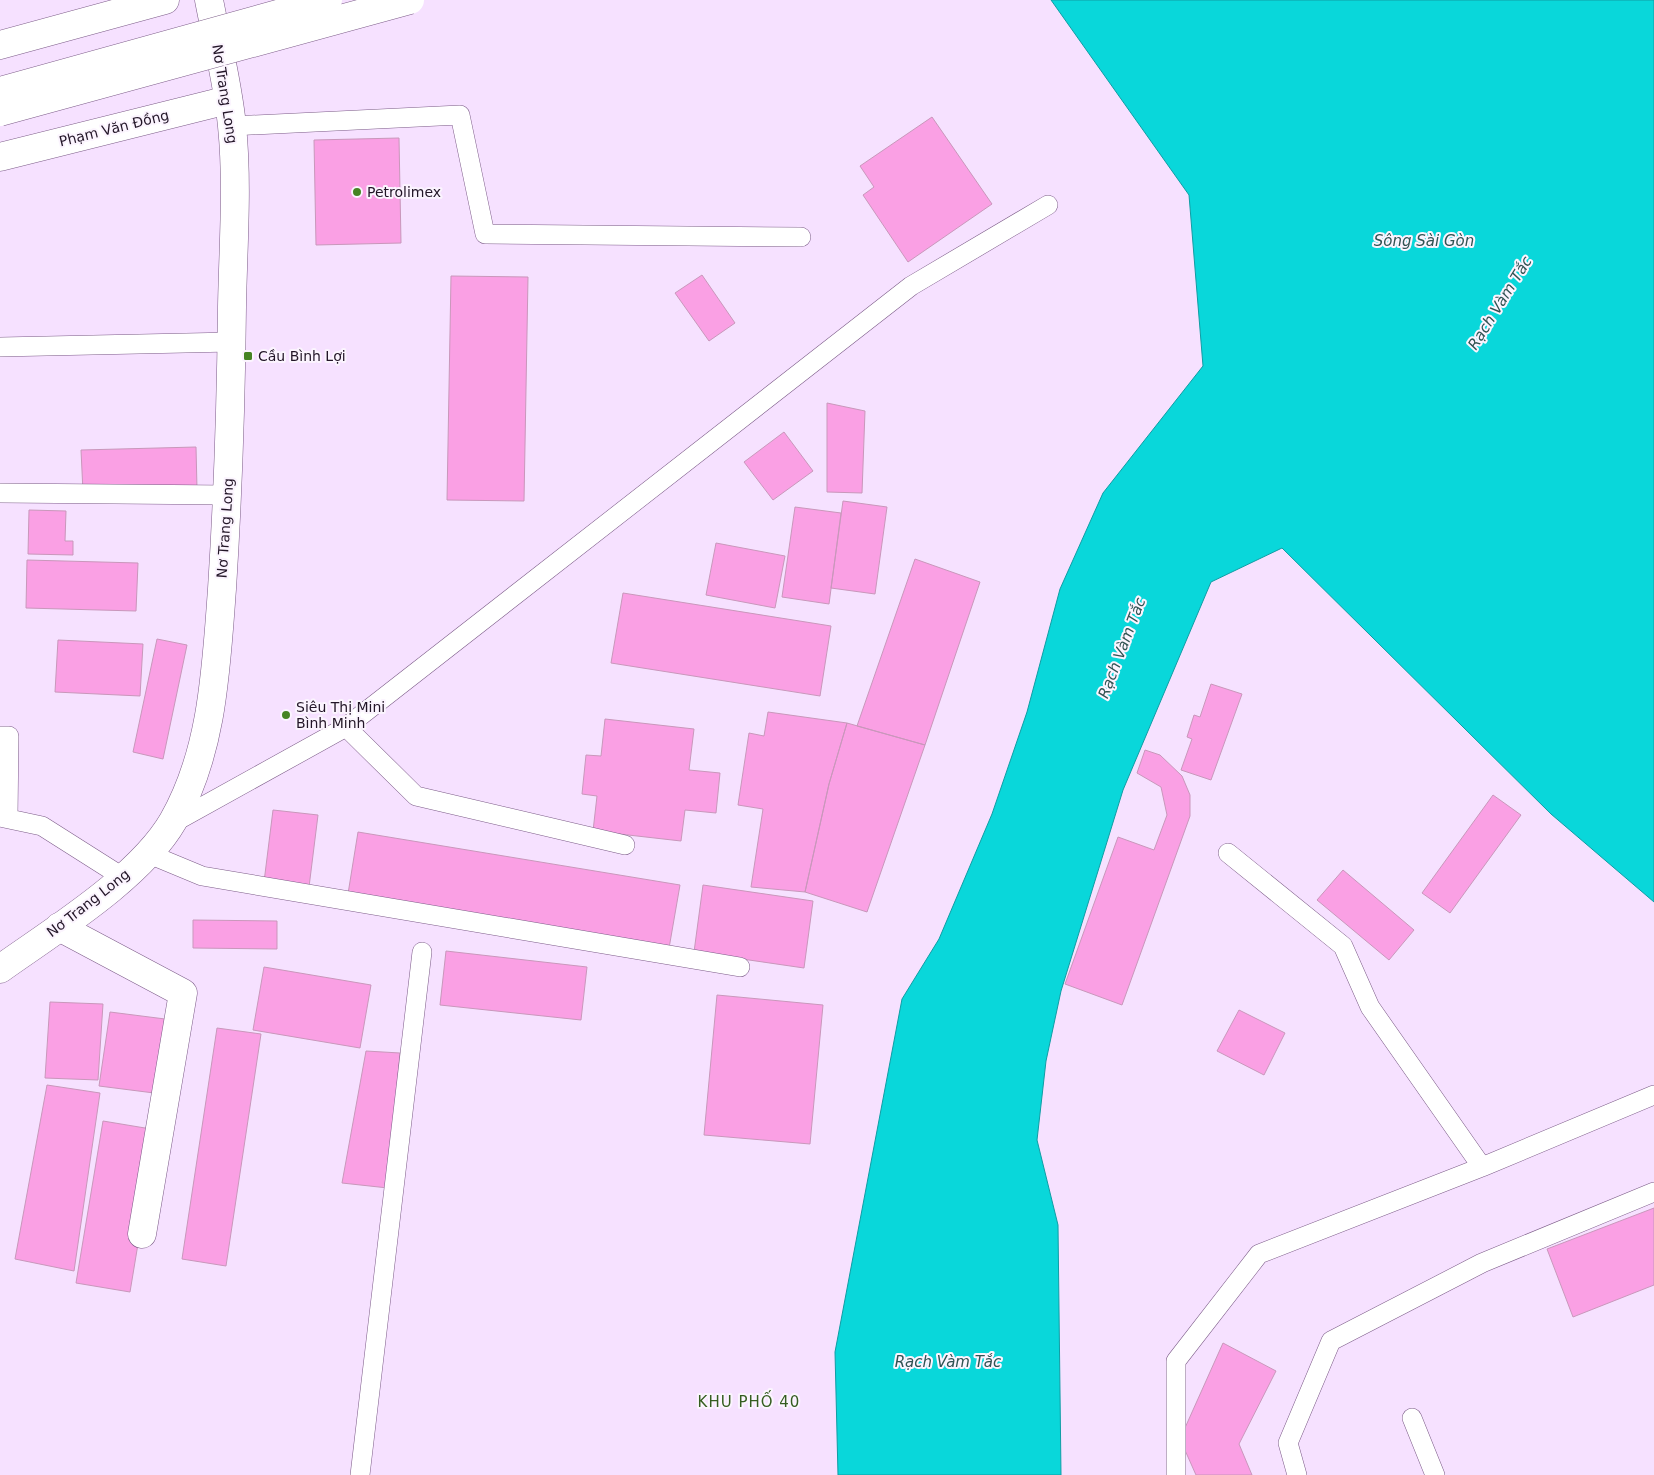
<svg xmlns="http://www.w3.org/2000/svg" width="1654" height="1475" font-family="'DejaVu Sans',sans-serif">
  <rect width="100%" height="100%" fill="#f6e1ff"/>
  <!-- water -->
  <path fill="#09d7da" stroke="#109da4" d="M1051 0H1654V902L1551 814 1282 548 1211 582 1123 790 1061 991 1046 1061 1037 1140 1058 1225 1061 1475H838L835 1352 902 999 939 939 992 814 1027 712 1060 589 1103 493 1203 366 1189 195Z"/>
  <!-- building -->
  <path fill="#faa0e4" stroke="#c997bb" d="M932 117 992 204 908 262 863 195 874 187 860 166Z
    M399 138 401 243 316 245 314 140Z
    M702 275 735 323 709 341 675 293Z
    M451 276 528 277 524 501 447 500Z
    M827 403 865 411 862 493 827 492Z
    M784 432 813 471 773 500 744 462Z
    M196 447 197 489 83 492 81 450Z
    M843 501 887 507 875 594 831 588Z
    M795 507 841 513 829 604 782 597Z
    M29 510 66 511 65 541H73V555L28 554Z
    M716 543 785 556 775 608 706 595Z
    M915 559 980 582 925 745 857 726Z
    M27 560 138 563 136 611 26 608Z
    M623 593 831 626 820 696 611 663Z
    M157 639 187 645 163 759 133 752Z
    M58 640 143 644 140 696 55 692Z
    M1211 684 1242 694 1211 780 1181 770 1192 739 1187 737 1194 715 1200 717Z
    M768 712 847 723 829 784 805 892 751 887 763 809 738 805 749 733 764 736Z
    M605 719 694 729 689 770 720 773 716 813 685 810 681 841 593 831 597 796 582 794 586 755 601 756Z
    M847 723 925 745 867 912 805 892 829 784Z
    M1145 750 1160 755 1182 776 1190 795V816L1122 1005 1065 984 1118 837 1154 850 1167 815 1161 787 1137 773Z
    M1493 795 1521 815 1450 913 1422 893Z
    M273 810 318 815 309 887 264 882Z
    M358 832 680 885 668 954 347 900Z
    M1343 870 1414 930 1389 960 1317 900Z
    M703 885 813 901 804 968 694 952Z
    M193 920 277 921V949L193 948Z
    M446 951 587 967 581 1020 440 1005Z
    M264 967 371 985 360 1048 253 1030Z
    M717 995 823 1005 810 1144 704 1135Z
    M50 1002 103 1004 98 1080 45 1078Z
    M1239 1010 1285 1033 1264 1075 1217 1051Z
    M110 1012 173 1020 162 1094 99 1086Z
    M217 1028 261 1034 226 1266 182 1259Z
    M366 1051 400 1053 388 1188 342 1183Z
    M47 1085 100 1093 74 1271 15 1259Z
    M103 1121 157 1130 130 1292 76 1283Z
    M1654 1208V1285L1573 1317 1547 1249Z
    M1223 1343 1276 1371 1239 1444 1252 1475H1196L1180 1439Z"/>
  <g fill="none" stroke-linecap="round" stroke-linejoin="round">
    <defs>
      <path id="lane" d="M232 126 460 115 485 234 801 237
        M0 347 232 342
        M0 493 228 495
        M346 727 416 796 625 845
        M0 736H9L8 818
        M0 817 42 826 124 878
        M171 824 346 727 911 286 1048 205
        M1228 853 1343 946 1370 1007 1482 1167
        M149 854 202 876 740 967
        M1412 1418 1435 1475
        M360 1475 422 952
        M1176 1475V1361L1259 1254 1482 1167 1654 1095
        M1297 1475 1288 1443 1331 1341 1482 1263 1654 1192"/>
      <path id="street" d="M0 157 228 100
        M59 927 183 993 142 1234"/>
      <path id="secondary" d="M0 969C53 931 140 878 173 821 213 751 216 668 222 589 228 495 231 401 232 307 233 247 238 185 232 126 228 84 217 42 209 0"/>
      <path id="highway" d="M0 45 165 0"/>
    </defs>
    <!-- lane casing -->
    <use href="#lane" stroke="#7c5c88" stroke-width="20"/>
    <!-- street casing -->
    <use href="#street" stroke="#7c5c88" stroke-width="29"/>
    <!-- secondary casing -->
    <use href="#secondary" stroke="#7c5c88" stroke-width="29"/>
    <!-- highway casing -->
    <use href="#highway" stroke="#7c5c88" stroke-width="29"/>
    <!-- lane -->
    <use href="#lane" stroke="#fff" stroke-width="19"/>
    <!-- street -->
    <use href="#street" stroke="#fff" stroke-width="28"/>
    <!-- secondary -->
    <use href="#secondary" stroke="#fff" stroke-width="28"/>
    <!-- highway -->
    <use href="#highway" stroke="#fff" stroke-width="28"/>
    <defs>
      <path id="primary-bridge" d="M0 91 328 0
        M0 112 410 0"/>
    </defs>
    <!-- primary-bridge casing -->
    <use href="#primary-bridge" stroke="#7c5c88" stroke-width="29" stroke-linecap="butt"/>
    <!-- primary-bridge -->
    <use href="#primary-bridge" stroke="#fff" stroke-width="28"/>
  </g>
  <!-- markers -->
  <g fill="#468423" stroke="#fbf4fe" stroke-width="2">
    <circle cx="357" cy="192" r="5"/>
    <rect x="243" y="351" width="10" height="10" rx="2.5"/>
    <circle cx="286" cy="715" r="5"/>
  </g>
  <g text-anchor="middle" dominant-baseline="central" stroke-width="4" stroke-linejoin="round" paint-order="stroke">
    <!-- street labels -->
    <g font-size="14" fill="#221527" stroke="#fbf4fe">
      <text transform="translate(225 94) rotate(81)">Nơ Trang Long</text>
      <text transform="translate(114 128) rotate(-14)">Phạm Văn Đồng</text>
      <text transform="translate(225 528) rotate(-86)">Nơ Trang Long</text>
      <text transform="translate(88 903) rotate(-38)">Nơ Trang Long</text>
    </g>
    <!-- poi labels -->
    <g font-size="14" fill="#221527" stroke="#fbf4fe" text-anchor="start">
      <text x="367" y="192">Petrolimex</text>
      <text x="258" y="356">Cầu Bình Lợi</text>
      <text x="296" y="707">Siêu Thị Mini<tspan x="296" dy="16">Bình Minh</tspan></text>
    </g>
    <!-- water labels -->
    <g font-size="15" font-style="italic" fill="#315353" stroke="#fbf4fe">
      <text x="1424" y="241">Sông Sài Gòn</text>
      <text transform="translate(1500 303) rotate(-58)">Rạch Vàm Tắc</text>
      <text transform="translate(1122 648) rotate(-69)">Rạch Vàm Tắc</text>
      <text x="948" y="1362">Rạch Vàm Tắc</text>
    </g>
    <!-- neighbourhood labels -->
    <g font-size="15" letter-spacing="1" fill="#355d20" stroke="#fbf4fe">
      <text x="749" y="1402">KHU PHỐ 40</text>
    </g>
  </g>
</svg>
